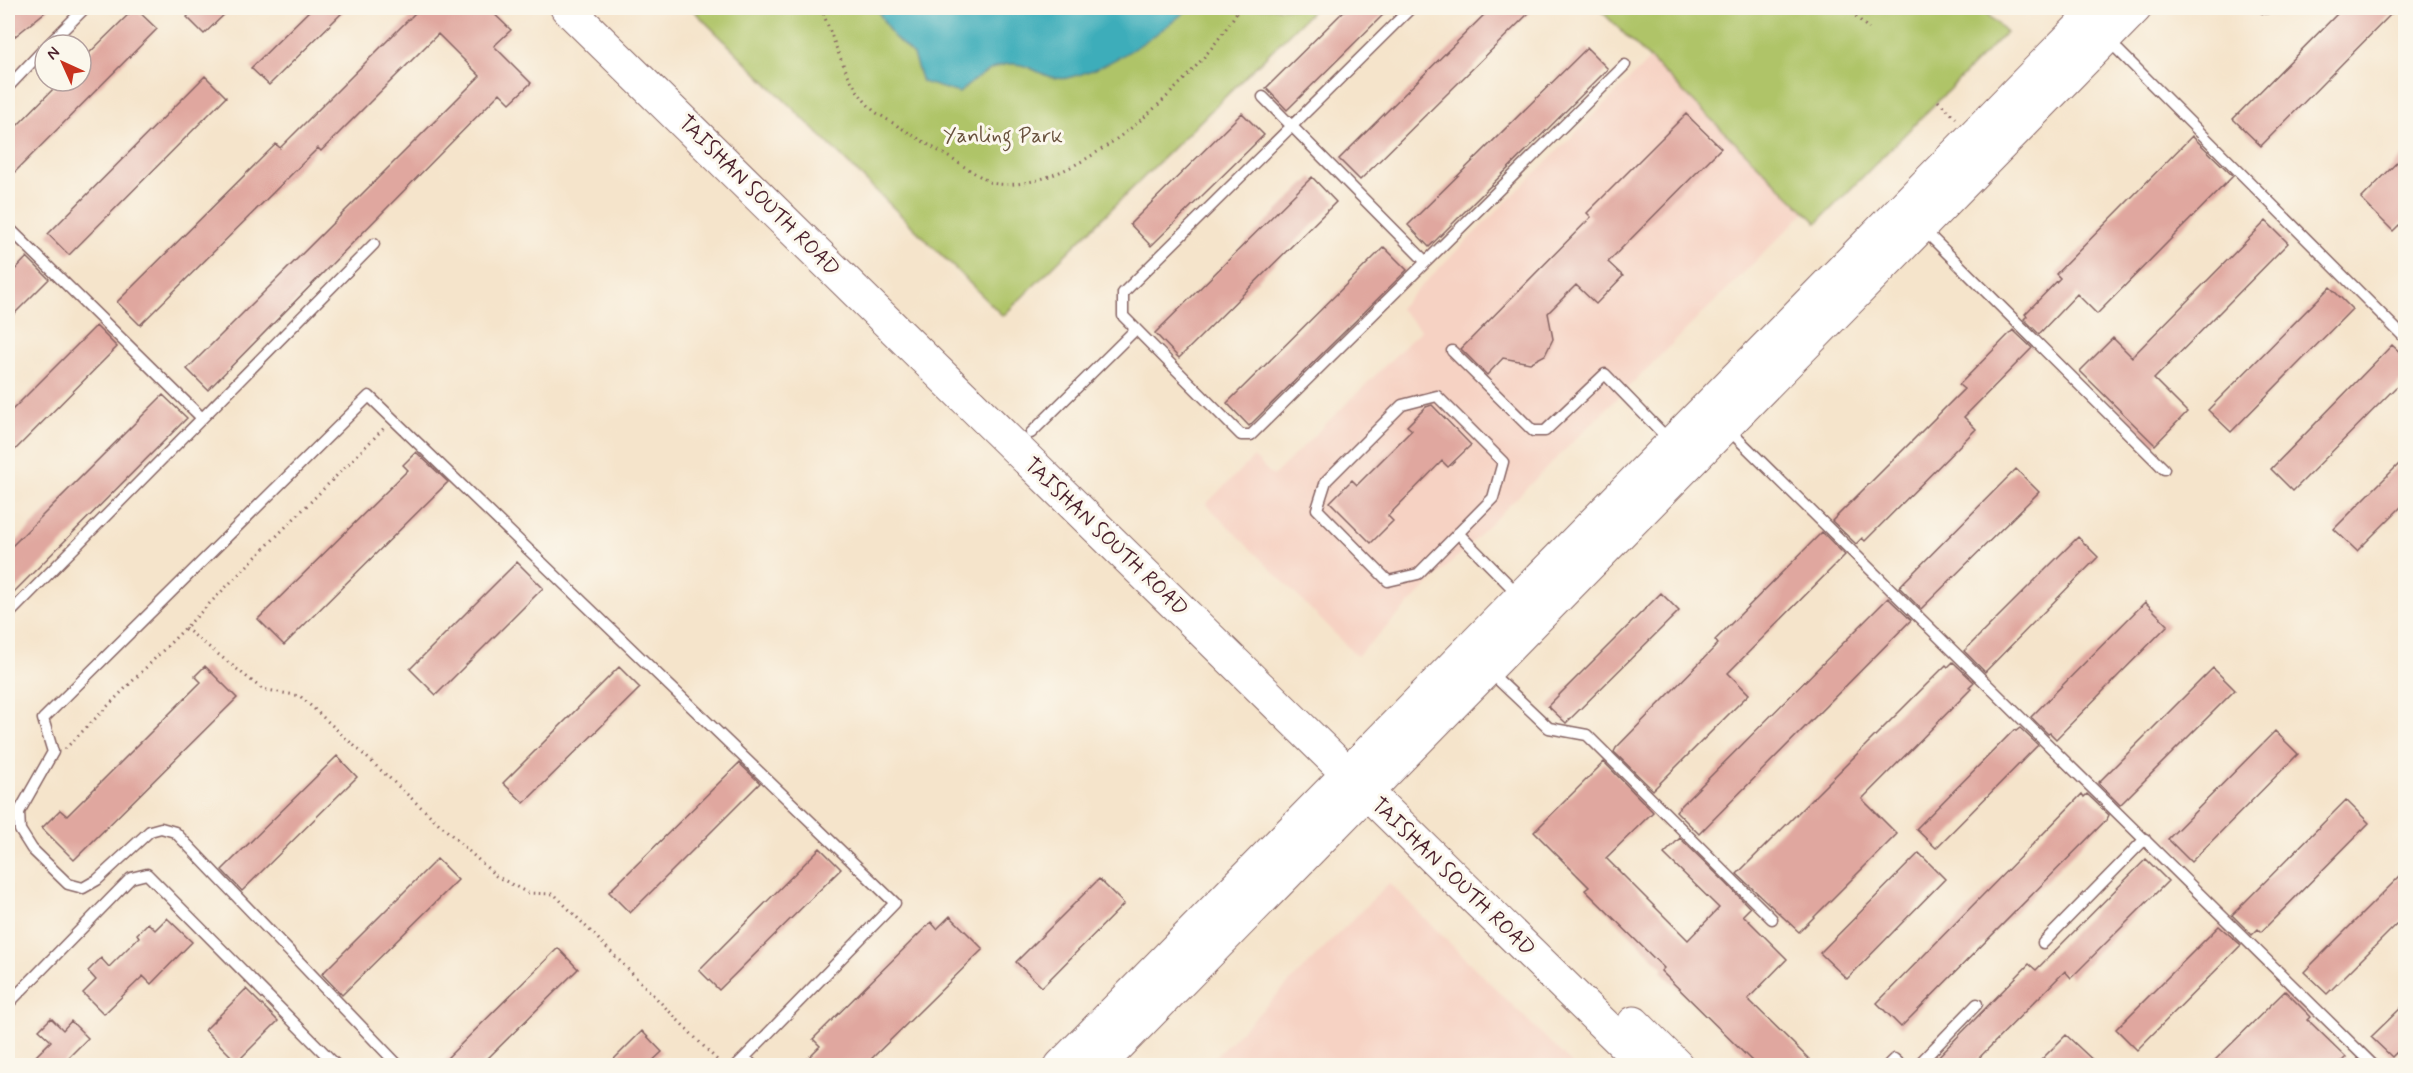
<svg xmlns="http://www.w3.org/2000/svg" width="2413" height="1073" font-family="Mynerve,sans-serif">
  <rect width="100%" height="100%" fill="#fbf7ec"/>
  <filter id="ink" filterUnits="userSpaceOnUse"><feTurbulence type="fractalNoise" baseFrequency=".0167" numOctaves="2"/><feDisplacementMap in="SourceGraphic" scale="12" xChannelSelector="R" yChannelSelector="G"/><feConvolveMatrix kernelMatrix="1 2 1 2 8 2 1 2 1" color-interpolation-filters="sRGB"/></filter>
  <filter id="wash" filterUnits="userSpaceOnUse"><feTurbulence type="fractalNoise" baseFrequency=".008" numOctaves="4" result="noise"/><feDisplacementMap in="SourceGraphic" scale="24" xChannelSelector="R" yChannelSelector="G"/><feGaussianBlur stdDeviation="1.35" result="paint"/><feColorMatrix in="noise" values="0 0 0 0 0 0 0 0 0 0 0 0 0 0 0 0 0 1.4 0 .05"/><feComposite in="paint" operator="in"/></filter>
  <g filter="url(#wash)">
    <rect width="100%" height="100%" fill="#f5e4cb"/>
    <!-- built -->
    <path fill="#f6d2c3" d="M1650 59 1805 212 1357 656 1206 504 1254 457 1273 476 1421 330 1399 308Z
      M1389 883 1573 1065H1207Z"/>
    <!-- green -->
    <path fill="#afc468" stroke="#7c724a" stroke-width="1.5" d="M691 8H1315L1003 316Z
      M1598 8H1981L2006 32 1817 223Z"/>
    <!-- water -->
    <path fill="#3eadba" stroke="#446672" stroke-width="1.5" d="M876 8H1190C1157 35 1109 69 1067 78 1053 81 1040 72 1028 67 1001 56 977 77 959 93L922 82 913 55 892 35Z"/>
    <g id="blocks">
      <!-- building -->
      <path fill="#e0a79f" d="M8 8H50L8 42Z
        M135 8 157 29 8 179V135L61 81H81V61Z
        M196 8H231L204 34 187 17Z
        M312 8H347L269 85 251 68Z
        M420 8H488L511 30 494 46 531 83 510 103 500 93 208 390 187 369 480 76 438 34 321 151 318 148 140 325 117 302 276 144 280 148Z
        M1347 8H1390L1287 110 1266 88Z
        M1491 8H1534L1360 180 1339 159Z
        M2343 8H2397L2261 146 2233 119Z
        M1587 48 1608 69 1429 247 1408 225Z
        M205 76 226 97 69 255 48 234Z
        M1242 113 1264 135 1151 246 1130 224Z
        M1686 114 1721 148 1608 262 1623 276 1596 304 1576 285 1548 313 1553 339 1545 355 1530 363 1503 358 1487 375 1461 349 1591 217 1587 213Z
        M2192 136 2233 176 2097 314 2077 294 2039 334 2024 319 2027 316 2025 314 2060 278 2056 274Z
        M2406 153V218L2393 231 2361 199Z
        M1312 177 1336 202 1179 358 1155 333Z
        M2266 221 2288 243 2154 379 2187 412 2155 445 2080 371 2113 338 2132 357Z
        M1384 247 1407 270 1249 426 1227 403Z
        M27 257 49 279 8 320V277Z
        M2330 287 2352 309 2231 432 2208 410Z
        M96 326 117 347 8 457V414Z
        M2013 330 2032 348 1964 417 1976 429 1865 541 1862 538 1856 544 1832 521 1964 389 1959 385Z
        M2392 345 2406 358V377L2293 491 2271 469Z
        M163 395 187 418 8 598V550Z
        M1432 405 1471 445 1448 467 1442 461 1388 516 1393 521 1371 543 1330 502 1352 480 1357 485 1412 430 1407 426 1426 407Z
        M416 452 448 482 284 645 258 619 408 470 403 465Z
        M2406 457V502L2357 551 2334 529Z
        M2016 469 2039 492 1921 609 1899 587Z
        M1822 532 1845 555 1728 673 1749 694 1653 790 1614 752 1616 748 1718 644 1715 640Z
        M2078 537 2098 557 1985 672 1964 651Z
        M517 562 543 588 436 695 410 669Z
        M1661 593 1679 611 1566 723 1548 706Z
        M1888 598 1911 620 1699 834 1676 811Z
        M2145 602 2168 625 2056 739 2050 733 2048 734 2031 717Z
        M1953 662 1974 682 1969 687 1971 689 1862 799 1897 834 1799 932 1737 874 1946 665 1948 667Z
        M205 666 237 698 74 860 42 828 60 810 67 816 201 682 195 676Z
        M619 667 640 688 524 803 503 783Z
        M2213 668 2235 690 2120 805 2098 783Z
        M2020 728 2038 745 1936 848 1916 829 2014 730 2016 731Z
        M2275 731 2298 754 2191 862 2168 839Z
        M337 756 357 777 242 891 222 870Z
        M1604 762 1653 812 1606 858 1688 940 1719 908 1664 854 1680 838 1727 884 1750 908 1743 915 1787 959 1748 999 1815 1065H1756L1661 971 1664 968 1585 890 1589 887 1534 832Z
        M739 763 760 783 630 913 609 892Z
        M2082 794 2084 797 2087 794 2109 815 2107 819 1901 1027 1877 1003Z
        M2346 800 2369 823 2261 932 2258 929 2252 935 2232 915Z
        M820 848 841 869 719 990 699 970Z
        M1919 853 1945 879 1847 979 1820 953Z
        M437 859 458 880 342 995 322 974Z
        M2146 859 2168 881 2071 978 2065 971 1972 1065H1930L2029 964 2036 970Z
        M2406 870V915L2327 994 2304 972Z
        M1099 879 1124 904 1042 987 1016 962Z
        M950 916 983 949 865 1065H801L820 1046 813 1039 931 922 937 929Z
        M167 918 192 942 151 984 143 976 104 1014 83 993 96 980 88 971 101 958 109 967 139 937 137 934 148 923 155 930Z
        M2219 926 2241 945 2137 1050 2116 1029Z
        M558 948 578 969 481 1065H440Z
        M246 989 278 1021 237 1062 205 1030Z
        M2285 991 2311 1017 2308 1020 2346 1057 2338 1065H2210Z
        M2406 1003V1043L2392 1057 2371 1037Z
        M51 1018 63 1030 71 1021 88 1038 61 1065H27L51 1041 39 1030Z
        M642 1031 662 1052 648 1065H608Z
        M2066 1035 2098 1065H2036Z"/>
    </g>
  </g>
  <g filter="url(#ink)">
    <use href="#blocks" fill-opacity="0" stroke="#866463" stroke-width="1.5"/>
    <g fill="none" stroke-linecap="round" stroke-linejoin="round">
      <defs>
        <path id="service" d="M1411 8 1123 293V316L1241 435H1251L1625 65
          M2264 8H2267
          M2108 40 2406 339
          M48 45 85 8
          M8 87 45 48
          M1263 97 1426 262
          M8 227 202 418
          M1923 229 2164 469
          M1452 351 1533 431H1545L1605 374 1669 440
          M1437 396 1503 462 1493 498 1418 574 1388 581 1317 509 1326 481 1402 405Z
          M1727 428 2374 1066
          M1031 433 1136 329
          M1458 533 1519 595
          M8 615 374 244
          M1489 671 1549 728 1587 735 1772 919
          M2043 943 2145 839
          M8 1004 131 878 147 874 337 1066
          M399 1066 175 832 161 828 150 831 97 880 83 888 68 884 32 849 20 830 19 812 53 752 43 719 369 396 895 903 745 1057
          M736 1066 745 1057 753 1066
          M1887 1066 1894 1059 1902 1066
          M1917 1066 1977 1004"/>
        <path id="primary" d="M567 8 1646 1066
          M1634 1023 1677 1066
          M1061 1066 2099 8
          M1098 1066 2135 8"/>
      </defs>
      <!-- service casing -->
      <use href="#service" stroke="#866463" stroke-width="13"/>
      <!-- primary casing -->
      <use href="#primary" stroke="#866463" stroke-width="35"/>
      <!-- path -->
      <path stroke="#866463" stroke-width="3" stroke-dasharray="1.5 4.5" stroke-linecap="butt" d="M821 8C836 44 846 85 875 112L991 183C1075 199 1201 76 1239 8
        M1847 8 1869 29
        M1938 101 1956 118
        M185 628 262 689 300 696 496 876 528 893 554 894 722 1065
        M65 749 384 428"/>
      <!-- service -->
      <use href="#service" stroke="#fff" stroke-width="10"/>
      <!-- primary -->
      <use href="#primary" stroke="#fff" stroke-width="33"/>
    </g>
  </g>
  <g text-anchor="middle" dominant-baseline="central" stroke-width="6" stroke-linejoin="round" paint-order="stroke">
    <!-- park labels -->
    <g font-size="21" fill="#68513d" stroke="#fbf7ec">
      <text x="1003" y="136">Yanling Park</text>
    </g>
    <!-- street labels -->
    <g font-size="21" fill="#4a1f2b" stroke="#fbf7ec">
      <text transform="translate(759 196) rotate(45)">TAISHAN SOUTH ROAD</text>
      <text transform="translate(1106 537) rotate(44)">TAISHAN SOUTH ROAD</text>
      <text transform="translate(1453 877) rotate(44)">TAISHAN SOUTH ROAD</text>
    </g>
  </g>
  <!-- margin -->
  <rect width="2413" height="1073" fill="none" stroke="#fbf7ec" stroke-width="30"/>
  <!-- north arrow -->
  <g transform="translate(63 63) rotate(315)"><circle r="28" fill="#fbf7ec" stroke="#b4a19f" stroke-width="1.5"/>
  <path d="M0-4.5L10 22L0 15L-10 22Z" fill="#c8321e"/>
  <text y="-9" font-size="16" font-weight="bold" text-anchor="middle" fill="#4a1f2b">N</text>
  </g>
</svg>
